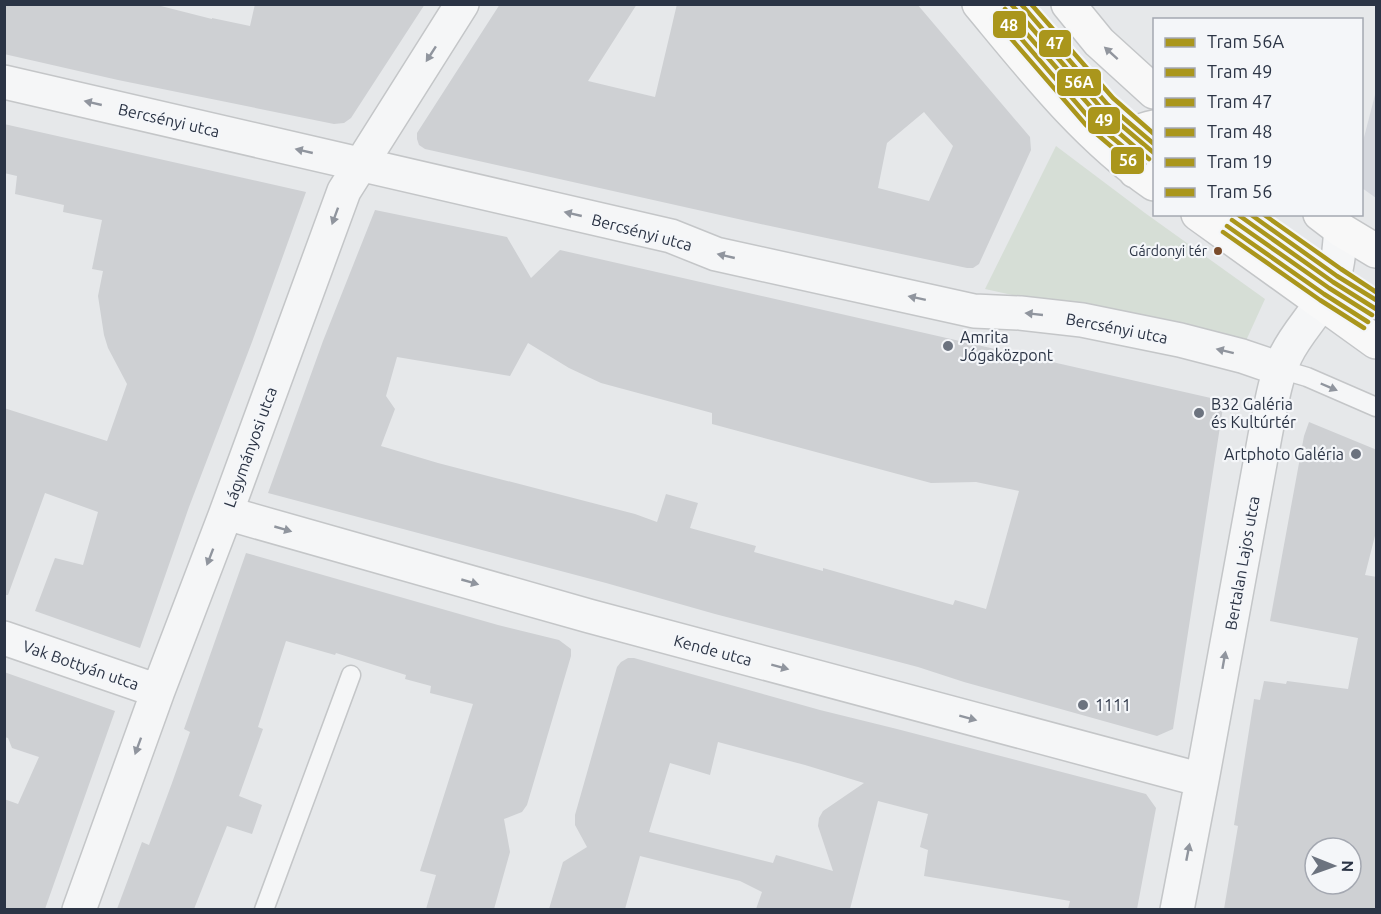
<svg xmlns="http://www.w3.org/2000/svg" width="1381" height="914" font-family="Ubuntu,sans-serif">
  <rect width="100%" height="100%" fill="#e6e8ea"/>
  <!-- built -->
  <path fill="#d4d7dd" d="M1376 91V198L1362 188V145Z"/>
  <!-- green -->
  <path fill="#d6ded6" d="M1056 146 1145 213 1265 299 1244 345 985 289Z"/>
  <!-- building -->
  <path fill="#ced0d3" fill-rule="evenodd" d="M4 4H153L212 19V18L250 26 255 4H425L351 118 344 123 334 124 118 80 4 54Z
    M500 4H637L588 81 655 97 677 4H917L1030 137 1031 150 979 264 973 268H967L747 221 425 149 419 145 417 139V133ZM924 112 953 146 929 201 878 188 887 143Z
    M4 124 306 192 252 342 189 507 140 648 35 611 55 558 83 565 98 512 45 493 8 595H4V408L107 441 127 384 108 348 104 335 98 296 103 271 92 269 102 220 63 212 64 205 15 194 17 176 4 173Z
    M375 210 507 237 531 278 560 250 1224 401 1173 729 1157 736 964 682 918 667 842 647 715 614 606 583 268 493 323 341ZM528 343 569 368 601 383 712 413V424L931 483 976 482 1019 491 986 609 955 600 953 605 823 568V571L754 552 756 546 690 528 698 503 666 494 657 522 635 514 438 463 381 446 395 409 386 396 397 357 510 376Z
    M1309 422 1377 450V528L1365 575 1377 577V909H1224L1238 826 1234 825 1254 699 1260 700 1264 681 1286 684 1287 681 1348 689 1358 638 1270 621 1304 436ZM1315 848H1351V884H1315Z
    M246 553 498 625 559 640 571 649V656L527 805 522 812 504 819 510 852 494 909H426L436 875 420 871 473 704 430 693 431 686 405 679 406 675 336 653 335 655 286 641 258 727 263 729 239 796 262 805 252 834 227 826 194 909H117L142 842 149 845 172 783 190 732 184 729Z
    M628 658H634L820 710 897 729 1146 794 1156 808 1137 909H1068L1070 901 924 876 928 850 920 847 928 814 878 801 850 909H756L762 892 740 881 640 856 625 909H549L563 862 587 847 575 825V815L617 667 621 662ZM718 742 805 765 864 783 823 811 819 818 818 826 833 871 776 855 773 863 649 832 670 763 710 775Z
    M4 672 115 711 45 909H4V799L18 804 39 757 12 748 8 738 4 737Z"/>
  <g fill="none" stroke-linecap="round" stroke-linejoin="round">
    <defs>
      <path id="lane" d="M1022 4C1059 49 1099 101 1146 136
        M1251 214 1294 245 1376 300
        M1280 369 1307 377 1376 407
        M264 910 351 675"/>
      <path id="street" d="M4 82 671 236 716 254 974 311 1020 313 1082 320 1180 340 1242 356 1280 369
        M226 513 589 616 1202 780
        M4 638 158 691
        M79 910 158 691 226 513 344 191 462 4
        M1177 910 1202 780 1265 436C1270 411 1275 377 1286 355 1299 328 1323 308 1333 280 1339 265 1339 246 1341 230"/>
      <path id="secondary" d="M979 4C1033 69 1085 136 1154 184
        M1068 4 1099 42 1154 92
        M1135 171C1131 150 1129 131 1154 127
        M1198 214 1376 342
        M1320 214 1341 230 1376 251"/>
    </defs>
    <!-- lane casing -->
    <use href="#lane" stroke="#c4c6c8" stroke-width="21"/>
    <!-- street casing -->
    <use href="#street" stroke="#c4c6c8" stroke-width="36"/>
    <!-- secondary casing -->
    <use href="#secondary" stroke="#c4c6c8" stroke-width="36"/>
    <!-- lane -->
    <use href="#lane" stroke="#f5f6f7" stroke-width="18"/>
    <!-- street -->
    <use href="#street" stroke="#f5f6f7" stroke-width="33"/>
    <!-- secondary -->
    <use href="#secondary" stroke="#f8f8f8" stroke-width="33"/>
    <defs>
      <path id="tram-1" d="M1011 4 1102 109 1154 153
        M1237 214 1333 282 1376 309"/>
      <path id="tram-2" d="M1005 9 1097 114 1149 159
        M1232 220 1329 288 1372 315"/>
      <path id="tram-3" d="M1021 4 1107 104 1154 144
        M1250 214 1337 276 1376 300"/>
      <path id="tram-4" d="M1000 14 1091 120 1144 164
        M1227 226 1324 294 1368 322"/>
      <path id="tram-5" d="M1031 4 1113 98 1154 134
        M1263 214 1341 269 1376 292"/>
      <path id="tram-6" d="M994 19 1086 125 1139 170
        M1223 232 1320 300 1364 328"/>
    </defs>
    <!-- tram-1 casing -->
    <use href="#tram-1" stroke="#f4f6f9" stroke-width="9"/>
    <!-- tram-2 casing -->
    <use href="#tram-2" stroke="#f4f6f9" stroke-width="9"/>
    <!-- tram-3 casing -->
    <use href="#tram-3" stroke="#f4f6f9" stroke-width="9"/>
    <!-- tram-4 casing -->
    <use href="#tram-4" stroke="#f4f6f9" stroke-width="9"/>
    <!-- tram-5 casing -->
    <use href="#tram-5" stroke="#f4f6f9" stroke-width="9"/>
    <!-- tram-6 casing -->
    <use href="#tram-6" stroke="#f4f6f9" stroke-width="9"/>
    <!-- tram-1 -->
    <use href="#tram-1" stroke="#aa961c" stroke-width="4.5"/>
    <!-- tram-2 -->
    <use href="#tram-2" stroke="#aa961c" stroke-width="4.5"/>
    <!-- tram-3 -->
    <use href="#tram-3" stroke="#aa961c" stroke-width="4.5"/>
    <!-- tram-4 -->
    <use href="#tram-4" stroke="#aa961c" stroke-width="4.5"/>
    <!-- tram-5 -->
    <use href="#tram-5" stroke="#aa961c" stroke-width="4.5"/>
    <!-- tram-6 -->
    <use href="#tram-6" stroke="#aa961c" stroke-width="4.5"/>
  </g>
  <!-- one-way arrows -->
  <defs><path id="oneway-solid" d="M-6-.8H1V-3.2L6.5 0L1 3.2V.8H-6Z" transform="scale(1.5)"/></defs>
  <use fill="#92969e" href="#oneway-solid" transform="translate(1111 53) rotate(-138)"/>
  <g fill="#90959e">
    <use href="#oneway-solid" transform="translate(431 54) rotate(123)"/>
    <use href="#oneway-solid" transform="translate(93 103) rotate(-167)"/>
    <use href="#oneway-solid" transform="translate(304 151) rotate(-167)"/>
    <use href="#oneway-solid" transform="translate(573 214) rotate(-167)"/>
    <use href="#oneway-solid" transform="translate(335 216) rotate(110)"/>
    <use href="#oneway-solid" transform="translate(726 256) rotate(-167)"/>
    <use href="#oneway-solid" transform="translate(917 298) rotate(-168)"/>
    <use href="#oneway-solid" transform="translate(1034 314) rotate(-174)"/>
    <use href="#oneway-solid" transform="translate(1225 351) rotate(-166)"/>
    <use href="#oneway-solid" transform="translate(1329 387) rotate(23)"/>
    <use href="#oneway-solid" transform="translate(283 529) rotate(16)"/>
    <use href="#oneway-solid" transform="translate(210 557) rotate(111)"/>
    <use href="#oneway-solid" transform="translate(470 582) rotate(16)"/>
    <use href="#oneway-solid" transform="translate(1224 660) rotate(-80)"/>
    <use href="#oneway-solid" transform="translate(780 667) rotate(15)"/>
    <use href="#oneway-solid" transform="translate(968 718) rotate(15)"/>
    <use href="#oneway-solid" transform="translate(138 746) rotate(110)"/>
    <use href="#oneway-solid" transform="translate(1188 852) rotate(-79)"/>
  </g>
  <!-- markers -->
  <circle fill="#7a4b2a" stroke="#f4f6f9" stroke-width="2" cx="1218" cy="251" r="5"/>
  <g fill="#6c737f" stroke="#f4f6f9" stroke-width="2">
    <circle cx="948" cy="346" r="6"/>
    <circle cx="1199" cy="413" r="6"/>
    <circle cx="1356" cy="454" r="6"/>
    <circle cx="1083" cy="705" r="6"/>
  </g>
  <g text-anchor="middle" dominant-baseline="central" stroke-width="4.5" stroke-linejoin="round" paint-order="stroke">
    <!-- bus labels -->
    <g font-size="14" fill="#2b3445" stroke="#f4f6f9" text-anchor="end">
      <text x="1207" y="251">Gárdonyi tér</text>
    </g>
    <!-- street labels -->
    <g font-size="16" fill="#2b3445" stroke="#f4f6f9">
      <text transform="translate(169 120) rotate(13)">Bercsényi utca</text>
      <text transform="translate(642 232) rotate(15)">Bercsényi utca</text>
      <text transform="translate(1117 328) rotate(11)">Bercsényi utca</text>
      <text transform="translate(250 447) rotate(-70)">Lágymányosi utca</text>
      <text transform="translate(1242 563) rotate(-80)">Bertalan Lajos utca</text>
      <text transform="translate(713 650) rotate(15)">Kende utca</text>
      <text transform="translate(81 665) rotate(19)">Vak Bottyán utca</text>
    </g>
    <!-- poi labels -->
    <g font-size="16" fill="#2b3445" stroke="#f4f6f9" text-anchor="start">
      <text x="960" y="337">Amrita<tspan x="960" dy="18">Jógaközpont</tspan></text>
      <text x="1211" y="404">B32 Galéria<tspan x="1211" dy="18">és Kultúrtér</tspan></text>
      <text x="1344" y="454" text-anchor="end">Artphoto Galéria</text>
      <text x="1095" y="705">1111</text>
    </g>
  </g>
  <g stroke="#f4f6f9" stroke-width="2">
    <rect x="992" y="10" width="35" height="29" rx="6" fill="#aa961c"/>
    <rect x="1038" y="29" width="34" height="29" rx="6" fill="#aa961c"/>
    <rect x="1056" y="68" width="46" height="29" rx="6" fill="#aa961c"/>
    <rect x="1087" y="106" width="34" height="29" rx="6" fill="#aa961c"/>
    <rect x="1110" y="146" width="35" height="29" rx="6" fill="#aa961c"/>
  </g>
  <g font-size="16" text-anchor="middle" font-weight="bold" fill="#fff">
    <text x="1009" y="31">48</text>
    <text x="1055" y="49">47</text>
    <text x="1079" y="88">56A</text>
    <text x="1104" y="126">49</text>
    <text x="1128" y="166">56</text>
  </g>
  <!-- border -->
  <rect width="1381" height="914" fill="none" stroke="#2b3445" stroke-width="12"/>
  <!-- legend -->
  <rect x="1153" y="18" width="210" height="198" fill="#f4f6f9" stroke="#a4a8b1" stroke-width="1.5"/>
  <rect x="1165" y="38" width="30" height="9" fill="#aa961c" stroke="#a4a8b1" stroke-width="1.5"/>
  <text x="1207" y="48" font-size="18" fill="#2b3445">Tram 56A</text>
  <rect x="1165" y="68" width="30" height="9" fill="#aa961c" stroke="#a4a8b1" stroke-width="1.5"/>
  <text x="1207" y="78" font-size="18" fill="#2b3445">Tram 49</text>
  <rect x="1165" y="98" width="30" height="9" fill="#aa961c" stroke="#a4a8b1" stroke-width="1.5"/>
  <text x="1207" y="108" font-size="18" fill="#2b3445">Tram 47</text>
  <rect x="1165" y="128" width="30" height="9" fill="#aa961c" stroke="#a4a8b1" stroke-width="1.5"/>
  <text x="1207" y="138" font-size="18" fill="#2b3445">Tram 48</text>
  <rect x="1165" y="158" width="30" height="9" fill="#aa961c" stroke="#a4a8b1" stroke-width="1.5"/>
  <text x="1207" y="168" font-size="18" fill="#2b3445">Tram 19</text>
  <rect x="1165" y="188" width="30" height="9" fill="#aa961c" stroke="#a4a8b1" stroke-width="1.5"/>
  <text x="1207" y="198" font-size="18" fill="#2b3445">Tram 56</text>
  <!-- north arrow -->
  <g transform="translate(1333 866) rotate(91)"><circle r="28" fill="#f4f6f9" stroke="#a4a8b1" stroke-width="1.5"/>
  <path d="M0-4.5L10 22L0 15L-10 22Z" fill="#6c737f"/>
  <text y="-9" font-size="16" font-weight="bold" text-anchor="middle" fill="#2b3445">N</text>
  </g>
</svg>
